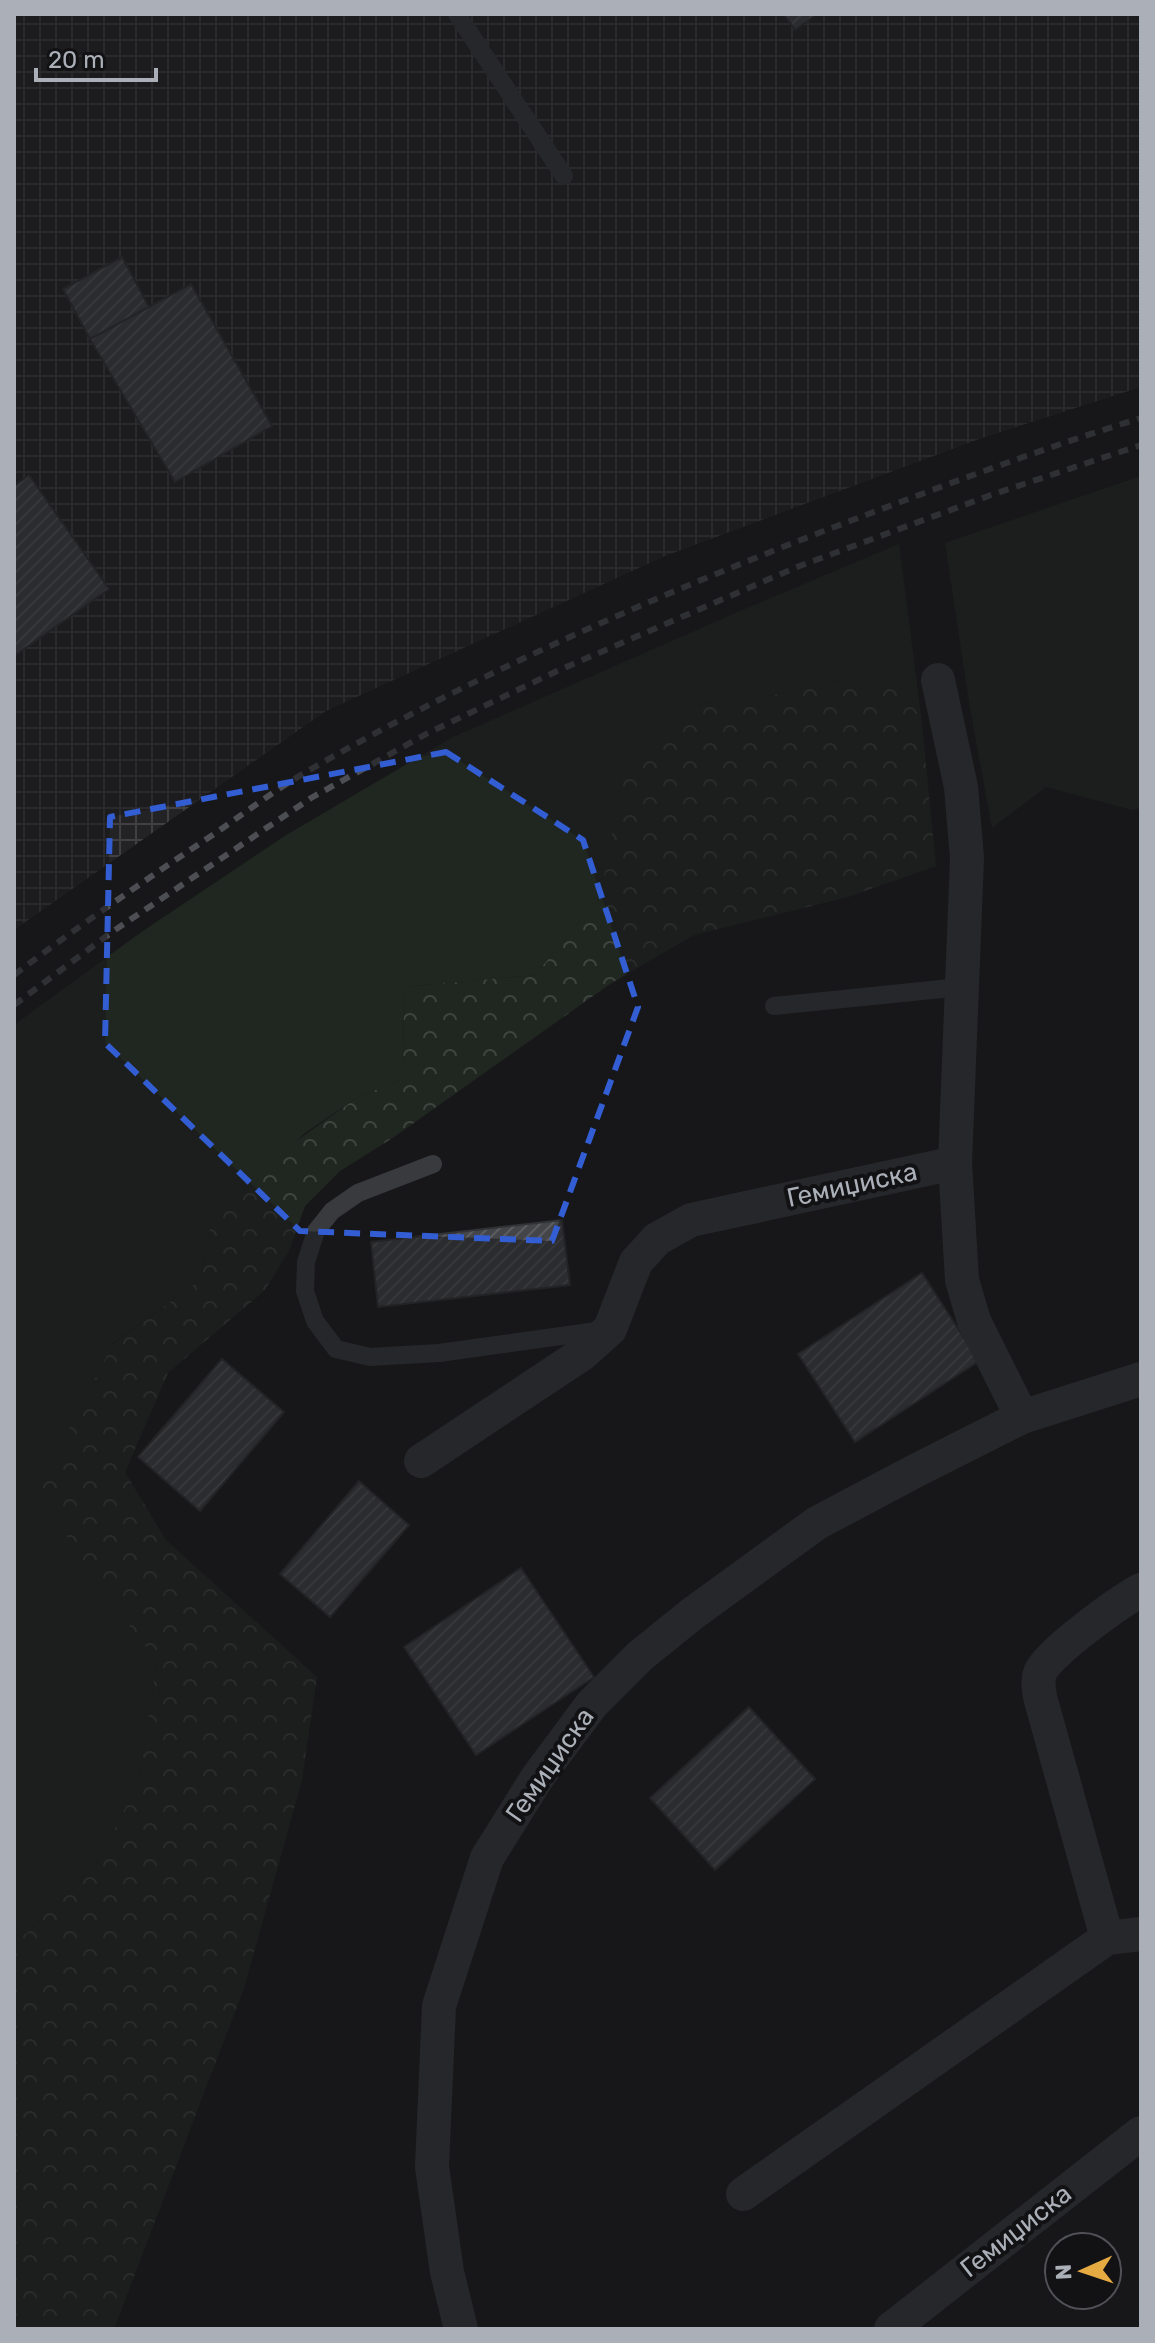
<svg xmlns="http://www.w3.org/2000/svg" width="1155" height="2343" font-family="Rubik,sans-serif">
  <defs>
    <pattern id="industrial-grid" width="8" height="8" patternUnits="userSpaceOnUse" patternTransform="scale(2)"><rect width="8" height="8" fill="#232326"/><path d="M0 4h8M4 0v8" fill="none" stroke="#404043"/></pattern>
    <pattern id="forest-crowns" width="20" height="18" patternUnits="userSpaceOnUse" patternTransform="scale(2)"><rect width="20" height="18" fill="#202720"/><path d="M2 6a3 3 0 1 1 6 0M12 15a3 3 0 1 1 6 0" fill="none" stroke="#3e443e"/></pattern>
    <pattern id="building-hatch" width="6" height="6" patternUnits="userSpaceOnUse" patternTransform="scale(2)"><rect width="6" height="6" fill="#444549"/><path d="M-1 1l2-2M0 6l6-6M5 7l2-2" fill="none" stroke="#5c5d61"/></pattern>
  </defs>
  <rect width="100%" height="100%" fill="#171719"/>
  <!-- industrial -->
  <path fill="url(#industrial-grid)" d="M14 14H1141V387L982 438 665 556 326 711 14 930Z"/>
  <!-- green -->
  <path fill="#202720" d="M1141 476V808L1133 810 1046 787 992 828 970 708 945 543Z
    M899 544 921 715 890 686 835 680 757 699 702 704 623 772 600 897 535 975 404 987 403 1079 358 1097 305 1133 212 1219 200 1280 112 1344 104 1593 157 1661 139 1781 95 1866 26 1934 14 1936V1025L140 933 283 837 451 738 740 611Z"/>
  <!-- forest -->
  <path fill="url(#forest-crowns)" d="M835 680 890 686 921 715 936 866 848 897 694 935 610 984 394 1137 340 1171 305 1206 289 1251 265 1290 168 1373 125 1472 166 1540 317 1677 302 1780 244 1988 114 2329H14V1936L26 1934 95 1866 139 1781 157 1661 104 1593 37 1491 113 1344 200 1280 212 1219 243 1179 358 1097 403 1079 404 987 535 975 600 897 623 772 702 704 757 699Z"/>
  <!-- building -->
  <path fill="url(#building-hatch)" stroke="#313235" stroke-width="2" d="M784 14H817L795 30Z
    M122 257 149 307 90 339 63 289Z
    M191 284 272 426 175 482 90 339Z
    M29 475 109 589 14 656V486Z
    M562 1220 570 1285 378 1307 371 1242Z
    M922 1273 979 1361 855 1442 798 1354Z
    M222 1359 284 1412 200 1511 138 1457Z
    M359 1481 409 1525 330 1617 280 1574Z
    M521 1568 594 1677 476 1755 404 1647Z
    M749 1707 815 1779 715 1870 650 1798Z"/>
  <g fill="none" stroke-linecap="round" stroke-linejoin="round">
    <!-- lane -->
    <path stroke="#393a3e" stroke-width="18" d="M457 14 564 176
      M774 1006 961 987
      M433 1164 358 1193 332 1211 316 1231 306 1262 305 1291 315 1321 336 1349 370 1357 439 1353 604 1330"/>
    <!-- street -->
    <path stroke="#393a3e" stroke-width="34" d="M938 680 961 787 967 858 955 1163 962 1280 974 1321 1022 1417
      M421 1461 582 1354 610 1329 636 1262 657 1239 691 1220 955 1163
      M1107 1938 1040 1697C1039 1689 1037 1681 1040 1673 1047 1653 1121 1601 1141 1590
      M743 2194 1107 1938 1141 1934
      M461 2329 447 2272 432 2167 439 2006 487 1858 537 1778 592 1704 640 1656 692 1614 817 1523 917 1470 1022 1417 1141 1379
      M891 2329 1141 2133"/>
    <!-- rail -->
    <path stroke="#4c4e53" stroke-width="6" stroke-dasharray="10 8" stroke-linecap="butt" d="M14 975C80 925 148 878 217 832 246 812 275 790 306 772 477 673 657 595 842 524 940 487 1040 449 1141 418
      M14 1005 112 932 311 798 426 734 557 671 797 567 991 495 1141 445"/>
  </g>
  <!-- marked area -->
  <path d="M0 0H1155V2343H0ZM446 752 583 840 638 1007 552 1241 300 1231 105 1043 110 817Z" fill="#171719" fill-opacity=".55" fill-rule="evenodd"/>
  <path fill="none" stroke="#325dd3" stroke-width="6" stroke-dasharray="16 10" stroke-linejoin="round" d="M446 752 583 840 638 1007 552 1241 300 1231 105 1043 110 817Z"/>
  <g text-anchor="middle" dominant-baseline="central" stroke-width="8" stroke-linejoin="round" paint-order="stroke">
    <!-- street labels -->
    <g font-size="26" fill="#aaafb8" stroke="#121214">
      <text transform="translate(852 1185) rotate(-12)">Гемиџиска</text>
      <text transform="translate(550 1765) rotate(-55)">Гемиџиска</text>
      <text transform="translate(1016 2231) rotate(-38)">Гемиџиска</text>
    </g>
  </g>
  <!-- border -->
  <rect width="1155" height="2343" fill="none" stroke="#aaafb8" stroke-width="32"/>
  <!-- north arrow -->
  <g transform="translate(1083 2271) rotate(267)"><circle r="38" fill="#121214" stroke="#4f5156" stroke-width="2"/>
  <path d="M0-6L14 30L0 20L-14 30Z" fill="#e6aa42"/>
  <text y="-12" font-size="22" font-weight="bold" text-anchor="middle" fill="#aaafb8">N</text>
  </g>
  <!-- scale -->
  <path d="M36 68v12h120v-12" fill="none" stroke="#aaafb8" stroke-width="4"/>
  <text x="48" y="68" font-size="24" fill="#aaafb8" stroke="#121214" stroke-width="6" paint-order="stroke">20 m</text>
</svg>
